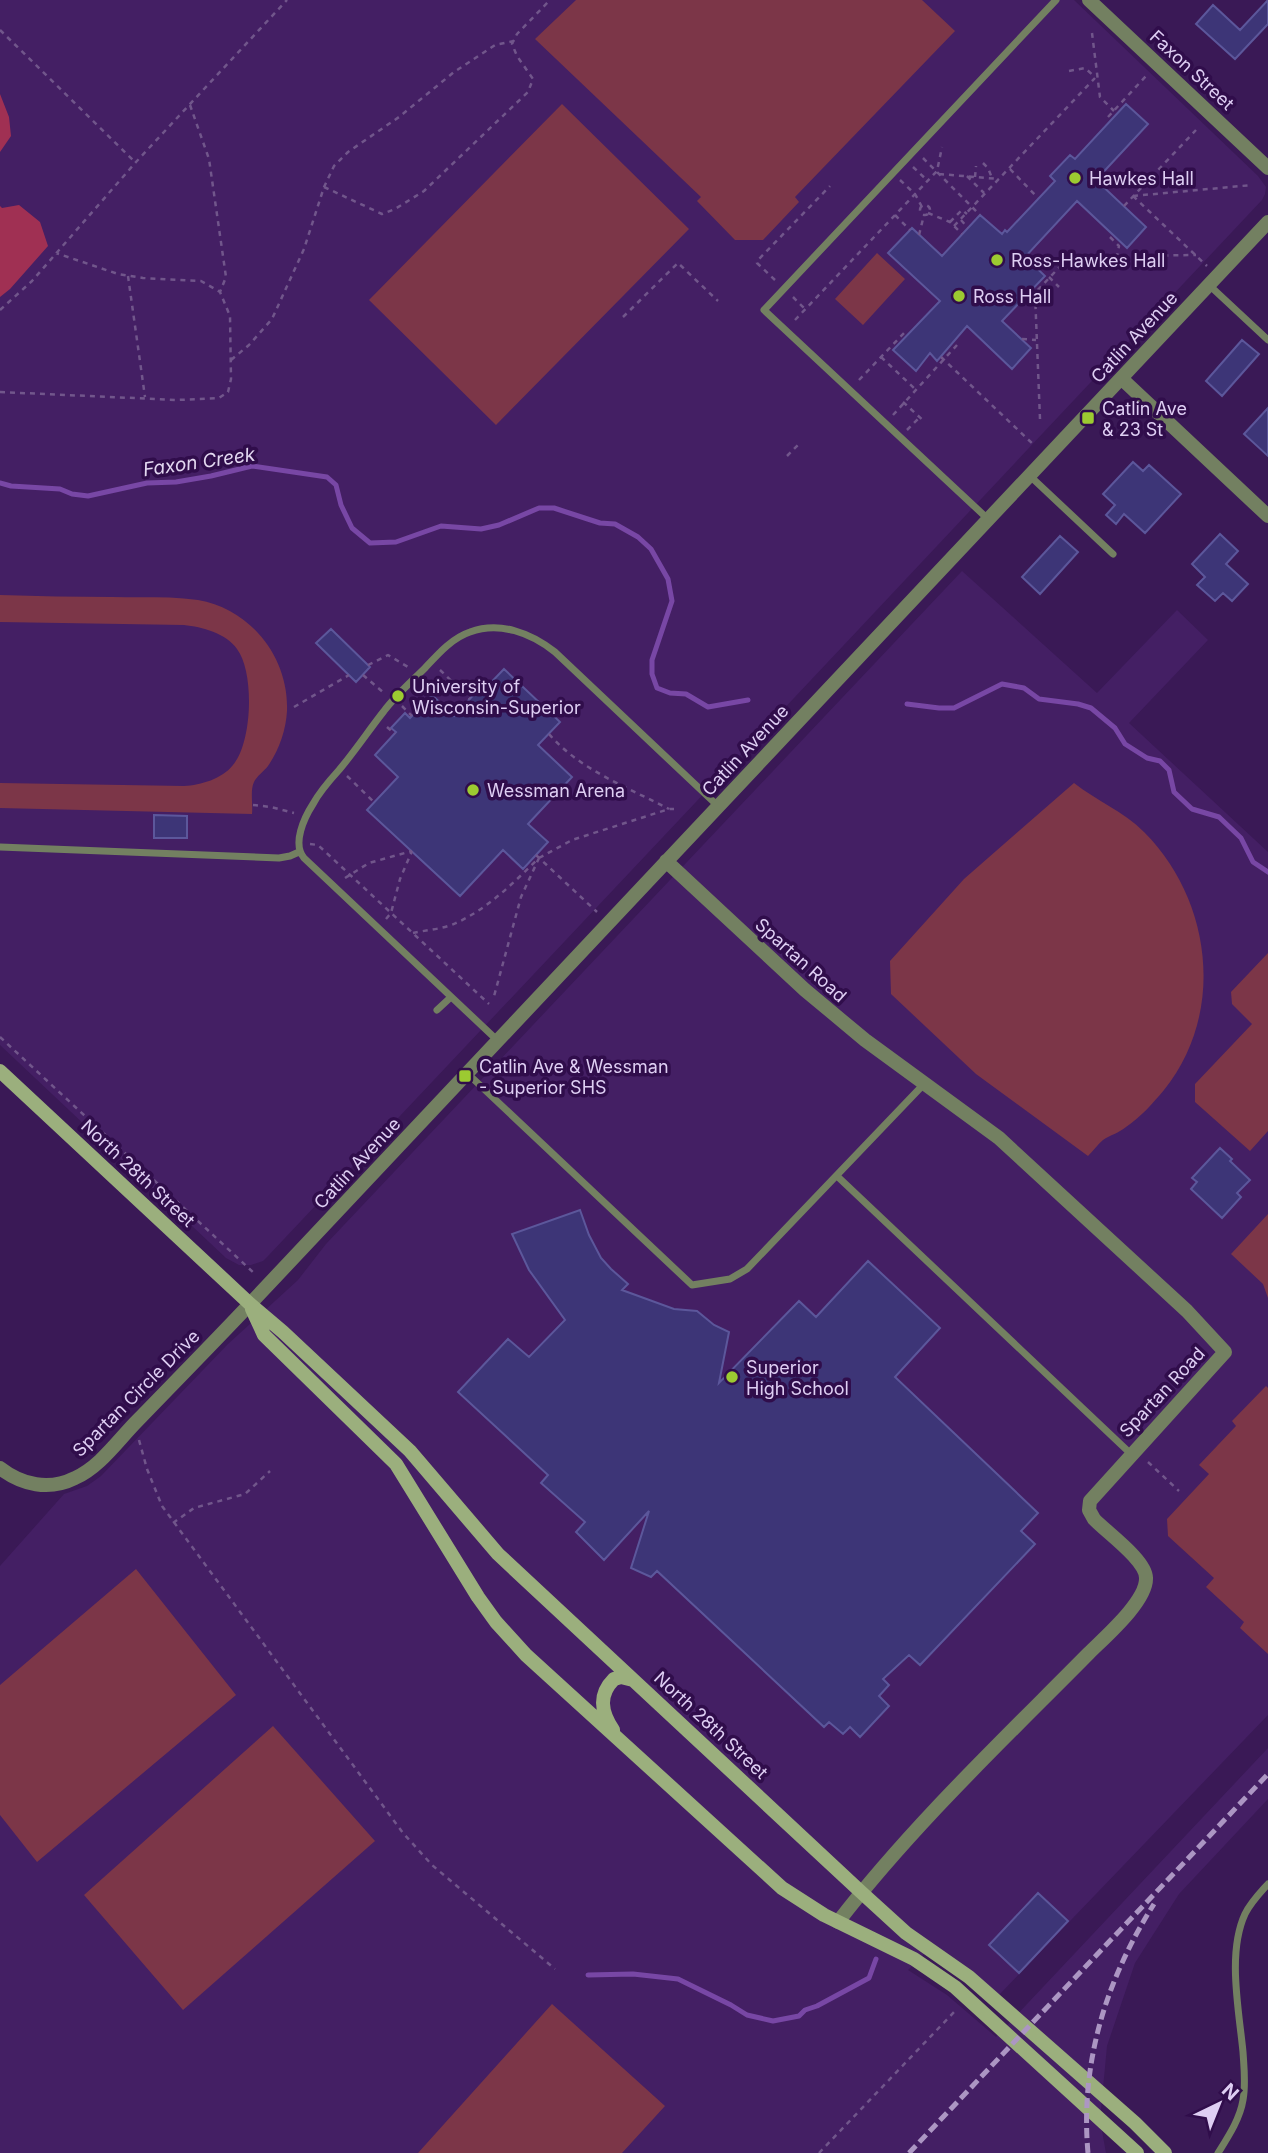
<svg xmlns="http://www.w3.org/2000/svg" width="1268" height="2153" font-family="Inter,sans-serif">
  <rect width="100%" height="100%" fill="#3a1956"/>
  <!-- built -->
  <path fill="#441f64" d="M0 0H1074L1258 176 1266 187 1265 194 1262 200 859 629 268 1256 263 1261 251 1265H239L226 1258 0 1045Z
    M962 571 1097 693 1177 610 1208 640 1129 723 1268 852V1715L999 1995 933 1945 908 1970 947 1995 996 2037 1268 1748V1799L1179 1894 1135 1963 1107 2046 1100 2120 1106 2153H0V1566L64 1494 87 1486 101 1476 228 1344 298 1280 326 1244Z"/>
  <!-- green -->
  <path fill="#7c3648" d="M576 0H922L955 31 795 197 799 202 763 240H735L697 201 701 197 535 39Z
    M562 104 689 229 496 425 369 300Z
    M877 253 905 279 863 325 835 299Z
    M0 595C37 596 75 597 112 597 140 598 170 596 198 600 251 609 289 658 287 711 286 730 279 750 268 766 264 771 257 776 254 782 250 790 253 805 252 814L0 808V783L184 786C201 785 222 779 233 765 252 743 255 673 237 649 226 633 202 627 184 625L0 622Z
    M1074 783C1097 801 1123 811 1144 832 1212 900 1226 1013 1164 1090 1153 1103 1141 1117 1126 1127 1119 1133 1110 1135 1103 1140 1098 1144 1093 1151 1088 1156L976 1074 891 994 890 961 964 879Z
    M1268 953V1131L1250 1151 1195 1102V1084L1252 1024 1232 1004 1231 992Z
    M1268 1214V1298L1263 1284 1231 1254Z
    M1266 1386 1268 1388V1654L1240 1628 1244 1622 1206 1587 1214 1578 1168 1536 1167 1519 1209 1474 1199 1465 1236 1426 1232 1421Z
    M136 1569 236 1695 37 1862 0 1815V1685Z
    M273 1726 375 1841 183 2010 84 1895Z
    M552 2004 665 2106 622 2153H418Z"/>
  <!-- forest -->
  <path fill="#a03053" d="M0 94 9 117 11 136 0 152Z
    M19 205 40 222 48 246 10 289 0 297V206L2 208Z"/>
  <g fill="none" stroke-linecap="round" stroke-linejoin="round">
    <!-- stream -->
    <path stroke="#7847a5" stroke-width="5" d="M0 483 11 486 60 489 72 494 88 496 147 483 176 482 211 476 252 466 327 477 336 485 341 505 352 528 370 543 396 542 441 526 481 529 499 525 539 508H554L600 523 615 524 638 537 651 549 668 579 672 601 652 660V674L657 688 670 693 686 694 708 707 748 700
      M907 704 939 708H954L1002 684 1024 688 1039 699 1078 704 1091 708 1115 728 1125 744 1147 758 1160 761 1169 770 1174 792 1192 809 1219 817 1241 838 1253 862 1268 872
      M588 1975 633 1974 678 1979 731 2005 747 2015 773 2021 799 2016 805 2010 817 2006 869 1978 876 1959"/>
  </g>
  <!-- building -->
  <path fill="#3d3577" stroke="#5c579b" stroke-width="2" d="M1268 0V24L1235 59 1196 24 1213 5 1240 30Z
    M1126 104 1148 124 1096 180 1146 227 1127 248 1077 201 1025 257 1045 276 1002 321 1031 348 1012 369 967 326 937 361 930 353 916 371 893 350 940 301 888 253 912 228 942 256 980 215 1002 234 1005 230 1007 232 1055 181 1050 176 1070 155 1075 159Z
    M1242 340 1259 354 1222 396 1206 381Z
    M1268 408V456L1244 434Z
    M1133 462 1143 471 1149 465 1181 494 1145 533 1124 514 1116 524 1106 515 1115 505 1103 494Z
    M1220 534 1238 551 1226 564 1248 584 1232 601 1223 593 1215 601 1197 585 1205 577 1192 564Z
    M1060 536 1078 552 1040 594 1022 577Z
    M331 629 370 667 356 682 316 643Z
    M504 669 560 722 538 745 572 777 528 824 548 842 523 869 503 850 460 896 367 810 398 777 375 755 396 732 391 728 405 713 410 718 432 695 454 716 478 690 481 693Z
    M154 815 187 816V838H154Z
    M1220 1148 1232 1159 1230 1161 1250 1180 1237 1193 1241 1197 1222 1218 1191 1189 1197 1182 1192 1178Z
    M580 1210 589 1235 601 1258 611 1269 628 1284 622 1290 674 1309 697 1311 714 1325 729 1332 719 1383 799 1301 816 1317 868 1261 940 1328 895 1377 1038 1513 1021 1531 1035 1544 920 1665 909 1655 883 1679 889 1685 879 1696 889 1706 860 1737 850 1727 843 1734 829 1722 824 1727 657 1571 651 1577 631 1568 649 1511 604 1560 576 1532 585 1522 541 1483 548 1475 458 1392 508 1339 529 1357 565 1320 529 1270 512 1234Z
    M1038 1893 1068 1921 1019 1973 989 1945Z"/>
  <g fill="none" stroke-linecap="round" stroke-linejoin="round">
    <!-- path -->
    <path stroke="#71568b" stroke-width="2.5" stroke-dasharray="5 5" stroke-linecap="butt" d="M0 30 135 162
      M1092 33 1100 97 1114 111
      M1069 71 1085 68 1095 77
      M190 105 209 159 226 277 220 292
      M1108 117 1146 76
      M923 158 980 215
      M983 163 988 168 992 178
      M913 167 928 181
      M1010 169 1038 198
      M939 174 999 179
      M967 176 984 193
      M975 177 976 166
      M900 180 915 194 922 207
      M324 187 382 214 395 209 424 191 528 92 533 79 517 56 512 44 517 34 550 0
      M1133 196 1252 185
      M1133 196 1207 266
      M920 210a5 5 0 1 1 10 0a5 5 0 1 1-10 0Z
      M1124 206 1196 130
      M928 213 950 222 962 234
      M895 215 910 230
      M961 220 968 228
      M950 222 962 210 967 214
      M954 226 1095 78
      M919 235 924 215
      M1110 237 1119 246 1117 256
      M128 276 145 397
      M1049 277 1059 287
      M775 280 757 263 758 260 830 186
      M793 297 805 309
      M0 310 32 281 136 162 287 0
      M623 317 678 263 718 301
      M795 320 937 171 942 147
      M1022 339 1036 340
      M881 357 914 388
      M941 357 1035 446
      M231 360 249 345 272 319 304 249 324 187 334 166 348 152 399 117 454 72 495 45 514 41
      M859 380 904 333 907 335
      M0 392 177 400 219 398 228 392 231 379 230 316 220 292 201 281 143 278 118 274 56 253
      M903 402 925 422
      M893 415 957 345
      M1040 419 1035 293 1069 257 1196 255
      M907 430 920 417
      M787 456 798 445
      M368 665 388 655 408 667
      M440 670 470 699
      M363 675 384 693
      M402 706 412 716
      M294 707 349 675
      M387 727 395 734
      M549 734C580 770 627 787 669 809
      M347 776 374 802
      M253 805 271 807 294 813
      M310 844 318 845 489 1004
      M536 855 597 912
      M539 858 572 840 669 809H674
      M345 878 369 863 412 851
      M386 919 391 913 400 879 412 851
      M413 933C426 930 444 929 456 923 489 908 513 883 539 858L521 897 493 1000
      M0 1037 255 1274
      M139 1440 147 1469 162 1506 403 1833 432 1865 555 1969
      M1148 1462 1179 1491
      M173 1523 194 1508 245 1494 270 1471
      M819 2153 956 2010"/>
    <!-- service -->
    <path stroke="#738061" stroke-width="7" d="M1209 285 1268 340
      M1030 476 1113 554
      M989 520 764 310 1056 0
      M0 847 279 858 290 856 299 852
      M437 1010 451 997
      M497 1040 304 858C292 844 304 818 313 804 320 791 329 781 339 770 355 751 369 730 384 711 396 695 411 682 425 668 438 654 452 638 470 632 500 621 531 633 555 652L718 806
      M467 1073 692 1285 730 1279 747 1269 924 1084
      M837 1176 1131 1454
      M1218 2153C1228 2137 1240 2119 1243 2100 1246 2084 1244 2068 1243 2052 1239 2010 1227 1953 1245 1914 1251 1902 1259 1894 1268 1884"/>
    <!-- minor -->
    <path stroke="#738061" stroke-width="14" d="M1089 0 1268 168
      M1122 379 1268 516
      M666 861 805 990 865 1040 999 1138 1187 1311 1225 1352 1090 1501 1089 1510 1094 1519C1106 1532 1146 1560 1146 1578 1147 1601 1105 1637 1089 1653 1003 1740 913 1825 838 1922
      M0 1468C22 1485 49 1491 75 1478 101 1466 118 1440 138 1420 175 1382 213 1343 250 1304L1268 222"/>
    <!-- secondary -->
    <path stroke="#9baf7d" stroke-width="14" d="M0 1071 250 1304 283 1332 410 1451 498 1554 861 1892 906 1933 969 1977 1135 2123 1165 2153
      M252 1309 264 1335 396 1464 478 1597 496 1622 526 1655 782 1888 824 1915 914 1959 955 1987 1137 2153
      M613 1730C601 1712 598 1695 614 1679L621 1677 633 1680"/>
    <!-- rail -->
    <path stroke="#ac96c3" stroke-width="5" stroke-dasharray="10 5" stroke-linecap="butt" d="M909 2153 1268 1774
      M1088 2153C1080 2063 1106 1980 1154 1904"/>
  </g>
  <!-- markers -->
  <g fill="#9cca31" stroke="#300d4b" stroke-width="2.5">
    <circle cx="1075" cy="178" r="7"/>
    <circle cx="997" cy="260" r="7"/>
    <circle cx="959" cy="296" r="7"/>
    <rect x="1081" y="411" width="14" height="14" rx="3.5"/>
    <circle cx="398" cy="696" r="7"/>
    <circle cx="473" cy="790" r="7"/>
    <rect x="458" y="1069" width="14" height="14" rx="3.5"/>
    <circle cx="732" cy="1377" r="7"/>
  </g>
  <g text-anchor="middle" dominant-baseline="central" stroke-width="7" stroke-linejoin="round" paint-order="stroke">
    <!-- street labels -->
    <g font-size="18" fill="#decef3" stroke="#300d4b">
      <text transform="translate(1192 70) rotate(43)">Faxon Street</text>
      <text transform="translate(1134 337) rotate(-47)">Catlin Avenue</text>
      <text transform="translate(745 750) rotate(-47)">Catlin Avenue</text>
      <text transform="translate(801 960) rotate(42)">Spartan Road</text>
      <text transform="translate(357 1163) rotate(-47)">Catlin Avenue</text>
      <text transform="translate(138 1173) rotate(43)">North 28th Street</text>
      <text transform="translate(1162 1392) rotate(-47)">Spartan Road</text>
      <text transform="translate(136 1393) rotate(-45)">Spartan Circle Drive</text>
      <text transform="translate(711 1725) rotate(43)">North 28th Street</text>
    </g>
    <!-- poi labels -->
    <g font-size="18" fill="#decef3" stroke="#300d4b" text-anchor="start">
      <text x="1089" y="178">Hawkes Hall</text>
      <text x="1011" y="260">Ross-Hawkes Hall</text>
      <text x="973" y="296">Ross Hall</text>
      <text x="1102" y="408">Catlin Ave<tspan x="1102" dy="21">&amp; 23 St</tspan></text>
      <text x="412" y="686">University of<tspan x="412" dy="21">Wisconsin-Superior</tspan></text>
      <text x="487" y="790">Wessman Arena</text>
      <text x="479" y="1066">Catlin Ave &amp; Wessman<tspan x="479" dy="21">- Superior SHS</tspan></text>
      <text x="746" y="1367">Superior<tspan x="746" dy="21">High School</tspan></text>
    </g>
    <!-- water labels -->
    <g font-size="19" font-style="italic" fill="#e3d8f1" stroke="#300d4b">
      <text transform="translate(199 462) rotate(-8)">Faxon Creek</text>
    </g>
  </g>
  <!-- north arrow -->
  <g transform="translate(1219 2104) rotate(43)" stroke="#300d4b" stroke-width="5" paint-order="stroke">
  <path d="M0-5L12 26L0 18L-12 26Z" fill="#decef3"/>
  <text y="-10" font-size="19" font-weight="bold" text-anchor="middle" fill="#decef3">N</text>
  </g>
</svg>
